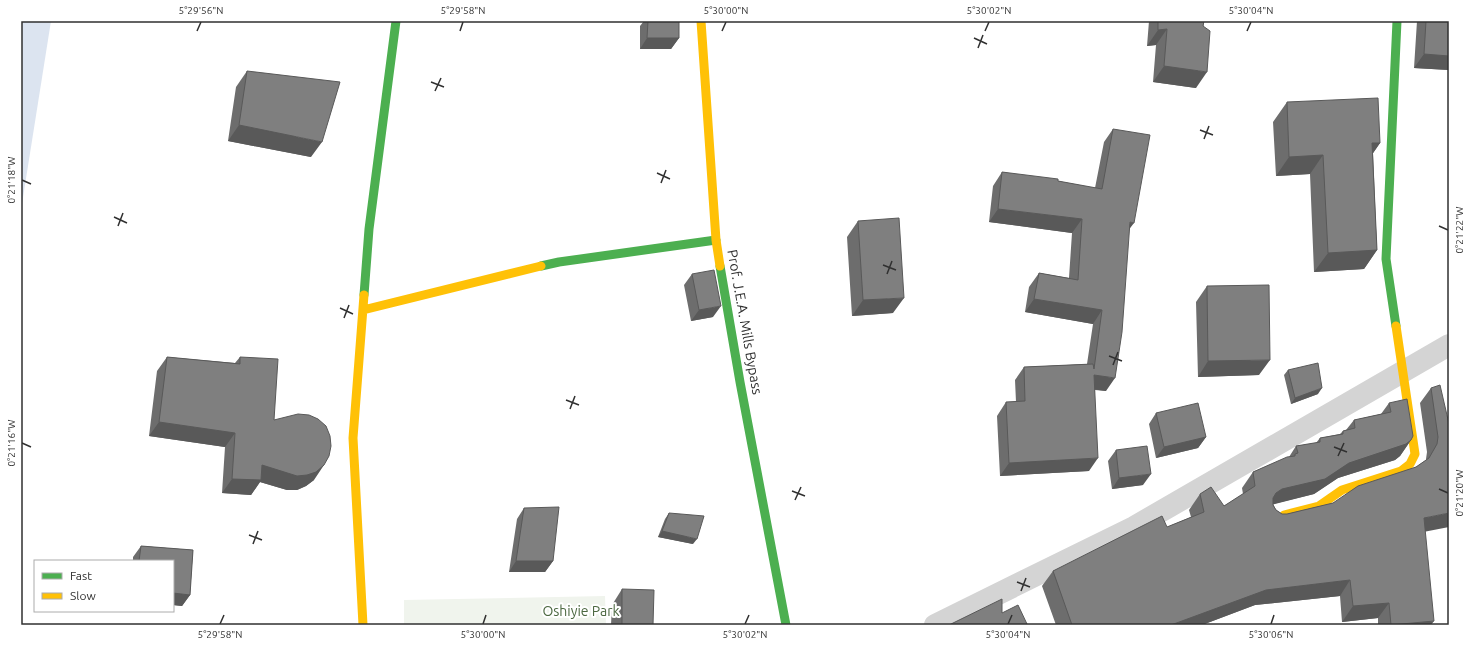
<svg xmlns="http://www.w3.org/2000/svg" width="1470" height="646" font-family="Ubuntu,sans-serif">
  <rect width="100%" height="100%" fill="#fff"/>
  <!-- green -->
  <path fill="#f0f4ed" d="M605 596 606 625H404V600Z"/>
  <!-- water -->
  <path fill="#dce4f0" d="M21 21H51L21 210Z"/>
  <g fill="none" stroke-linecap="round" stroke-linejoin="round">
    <!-- street -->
    <path stroke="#d4d4d4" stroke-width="22" d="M935 625 1134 527 1449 345"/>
    <!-- fast -->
    <path stroke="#4caf50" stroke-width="9" d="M541 266 559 262 716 240
      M720 266 740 382 786 625
      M364 295 369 229 396 21
      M1396 326 1386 259 1397 21"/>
    <!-- slow -->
    <path stroke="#ffc107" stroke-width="9" d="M701 21 716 240 720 266
      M363 310 541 266
      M1284 515 1319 506 1342 490 1401 471 1410 464 1415 454 1396 326
      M363 625 353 438 364 295"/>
  </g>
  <!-- wall -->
  <path fill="#6d6d6d" d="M644 21H679V38L671 49H640V26Z
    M1149 21H1204L1196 88 1153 82 1156 45 1147 46Z
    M1417 21H1449V70L1414 68Z
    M247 71 311 157 228 141 236 87Z
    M1287 102 1380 143 1373 153 1377 250 1364 269 1314 272 1310 174 1276 176 1273 122Z
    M1113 129 1129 230 1106 391 1095 390 1089 471 1000 476 997 416 1006 402H1016L1015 380 1024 367 1087 364 1093 324 1025 312 1029 287 1039 273 1069 278 1072 233 989 222 993 186 1002 172 1058 181 1095 188 1104 142Z
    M858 221 893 313 852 316 847 237Z
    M692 274 713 317 691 321 684 285Z
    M1207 286 1259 375 1198 377 1196 302Z
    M167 357 235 363 240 357 274 420 314 480 306 486 297 490H287L260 482 251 495 222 493 225 447 149 436 157 371Z
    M1288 370 1318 394 1291 404 1284 375Z
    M1431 388 1449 424 1425 531 1431 625H1378V618L1342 622 1340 596 1255 605 1202 625H1056L1042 586 1053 571 1167 527 1191 517 1189 510 1200 494 1224 506 1243 494 1242 488 1253 472 1289 457 1296 446 1316 443 1320 438 1340 434 1343 431 1346 430 1354 420 1381 414 1389 403 1411 440 1400 456 1395 460 1338 478 1314 494 1273 504 1276 510 1282 514H1287L1333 503 1416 467 1426 460V459L1427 452 1420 403Z
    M1156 413 1206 437 1198 448 1156 458 1149 424Z
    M1116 450 1143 485 1112 489 1108 461Z
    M524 508 553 561 545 572H509L517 519Z
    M669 513 693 544 658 537 665 519Z
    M141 546 193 550 190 595 182 606 173 605V561H133V557Z
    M622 589 653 625H611L612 605Z"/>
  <!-- shaded-wall -->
  <path fill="#595959" d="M1167 29 1156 45 1147 46 1158 30Z
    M647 38H679L671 49H640Z
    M1424 54 1449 56V70L1414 68Z
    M1164 66 1207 72 1196 88 1153 82Z
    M239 125 322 142 311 157 228 141Z
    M1372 143H1380L1367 162Z
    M1323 155 1310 174 1276 176 1289 157Z
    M998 209 1082 219 1072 233 989 222Z
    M1130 222 1134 223 1124 236Z
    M1377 250 1364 269 1314 272 1328 253Z
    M904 298 893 313 852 316 863 300Z
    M1034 299 1102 310 1093 324 1025 312Z
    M721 306 713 317 691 321 699 310Z
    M1270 360 1259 375 1198 377 1208 361Z
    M1094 375 1115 378 1106 391 1084 388Z
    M1322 388 1318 394 1291 404 1295 398Z
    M159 422 235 433 225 447 149 436Z
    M1206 437 1198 448 1156 458 1164 447Z
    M1411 440 1400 456 1395 460 1338 478 1314 494 1271 505 1265 508 1276 493 1282 489 1349 463Z
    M1098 458 1089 471 1000 476 1009 463Z
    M262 465H324L314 480 306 486 297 490H287L260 482 251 495 222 493 232 479Z
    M1151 474 1143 485 1112 489 1119 478Z
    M1449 513V527L1413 534 1424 518Z
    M662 531 697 539 693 544 658 537Z
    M516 561H553L545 572H509Z
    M1350 580 1340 596 1255 605 1202 625H1171L1266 590Z
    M173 593 190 595 182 606 173 605Z
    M1389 603 1378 618 1342 622 1353 606Z
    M1434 621 1431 625H1391Z"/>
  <!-- building -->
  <path fill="#7f7f7f" stroke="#595959" d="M648 21H679V38H647Z
    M1158 21H1204L1203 26 1210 31 1207 72 1164 66 1167 29 1158 30Z
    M1426 21H1449V56L1424 54Z
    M247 71 340 82 322 142 239 125Z
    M1378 98 1380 143H1372L1377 250 1328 253 1323 155 1289 157 1287 102Z
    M1113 129 1150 135 1134 223 1130 222 1122 332 1115 378 1094 375 1098 458 1009 463 1006 402 1025 401 1024 367 1093 364 1094 369 1102 310 1034 299 1039 273 1078 280 1082 219 998 209 1002 172 1058 179V181L1102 189Z
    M899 218 904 298 863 300 858 221Z
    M714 270 721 306 699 310 692 274Z
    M1269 285 1270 360 1208 361 1207 286Z
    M167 357 240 364V357L278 359 274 420 298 414 309 415 318 419 326 426 330 436 331 446 329 456 324 465 316 472 307 475 297 476 262 465 261 480 232 479 235 433 159 422Z
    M1318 363 1322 388 1295 398 1288 370Z
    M1440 385 1449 424V513L1424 518 1434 621 1391 625 1389 603 1353 606 1350 580 1266 590 1171 625H1072L1053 571 1162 516 1167 527 1204 512 1200 494 1211 487 1224 506 1255 486 1253 472 1287 457 1295 456V454L1298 453 1296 446 1320 442V438L1343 434V431L1355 428 1354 420 1391 412 1389 403 1407 399 1413 436 1411 440 1406 444 1349 463 1325 479 1282 489 1276 493 1273 498V505L1276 510 1282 514H1287L1333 503 1358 486 1416 467 1429 458 1437 444 1438 437 1431 388Z
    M1198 403 1206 437 1164 447 1156 413Z
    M1147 446 1151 474 1119 478 1116 450Z
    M559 507 553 561H516L524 508Z
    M669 513 704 516 697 539 662 531Z
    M141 546 193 550 190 595 173 593V561H139Z
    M622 589 654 590 653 625H622Z
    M1002 599V613L1018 605 1027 624 1025 625H949Z"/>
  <!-- ticks -->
  <path fill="none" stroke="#303030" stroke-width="1.5" d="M197 31 201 22M460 31 463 22M722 31 726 22M985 31 989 22M1247 31 1251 22M974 38 987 44M978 48 983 35M431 82 444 87M435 91 441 78M1200 130 1213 135M1204 139 1209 126M657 173 670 179M22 180 31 184M661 183 666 170M114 217 127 223M118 226 123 213M1439 226 1448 230M883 265 896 270M887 274 892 261M340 308 353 314M344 318 349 305M1109 356 1122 361M1113 365 1118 352M566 400 579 405M570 409 575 396M22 443 31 447M1334 447 1347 452M1338 456 1344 443M1439 489 1448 493M792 491 805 496M795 500 801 487M249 535 262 540M253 544 258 531M1017 582 1030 587M1021 591 1026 578M220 624 224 615M483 624 486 615M745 624 749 615M1008 624 1012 615M1271 624 1274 615"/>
  <g text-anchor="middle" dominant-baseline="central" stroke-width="4" stroke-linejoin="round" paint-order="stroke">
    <!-- street labels -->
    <g font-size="14" fill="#303030" stroke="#fff">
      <text transform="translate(745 322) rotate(80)">Prof. J.E.A. Mills Bypass</text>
    </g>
    <!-- park labels -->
    <g font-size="14" fill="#4c6841" stroke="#fff">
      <text x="581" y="611">Oshiyie Park</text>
    </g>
  </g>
  <!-- border -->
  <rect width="1470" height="646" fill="none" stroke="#ffffff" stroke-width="44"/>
  <!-- legend -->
  <rect x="34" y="560" width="140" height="52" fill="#ffffff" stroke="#acacac"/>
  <rect x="42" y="573" width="20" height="6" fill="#4caf50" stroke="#acacac"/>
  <text x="70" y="580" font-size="12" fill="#303030">Fast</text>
  <rect x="42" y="593" width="20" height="6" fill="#ffc107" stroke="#acacac"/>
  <text x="70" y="600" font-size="12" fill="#303030">Slow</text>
  <rect x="22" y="22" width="1426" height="602" fill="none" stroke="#303030" stroke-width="1.5"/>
  <g font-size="10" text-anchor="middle" fill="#303030">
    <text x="201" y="14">5°29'56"N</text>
    <text x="463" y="14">5°29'58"N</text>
    <text x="726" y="14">5°30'00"N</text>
    <text x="989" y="14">5°30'02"N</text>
    <text x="1251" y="14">5°30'04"N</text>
    <text transform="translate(11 180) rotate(-90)" y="4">0°21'18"W</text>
    <text transform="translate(1459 230) rotate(-90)" y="4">0°21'22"W</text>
    <text transform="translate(11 443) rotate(-90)" y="4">0°21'16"W</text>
    <text transform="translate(1459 493) rotate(-90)" y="4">0°21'20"W</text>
    <text x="220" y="638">5°29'58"N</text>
    <text x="483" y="638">5°30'00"N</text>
    <text x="745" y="638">5°30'02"N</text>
    <text x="1008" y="638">5°30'04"N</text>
    <text x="1271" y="638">5°30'06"N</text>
  </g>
</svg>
